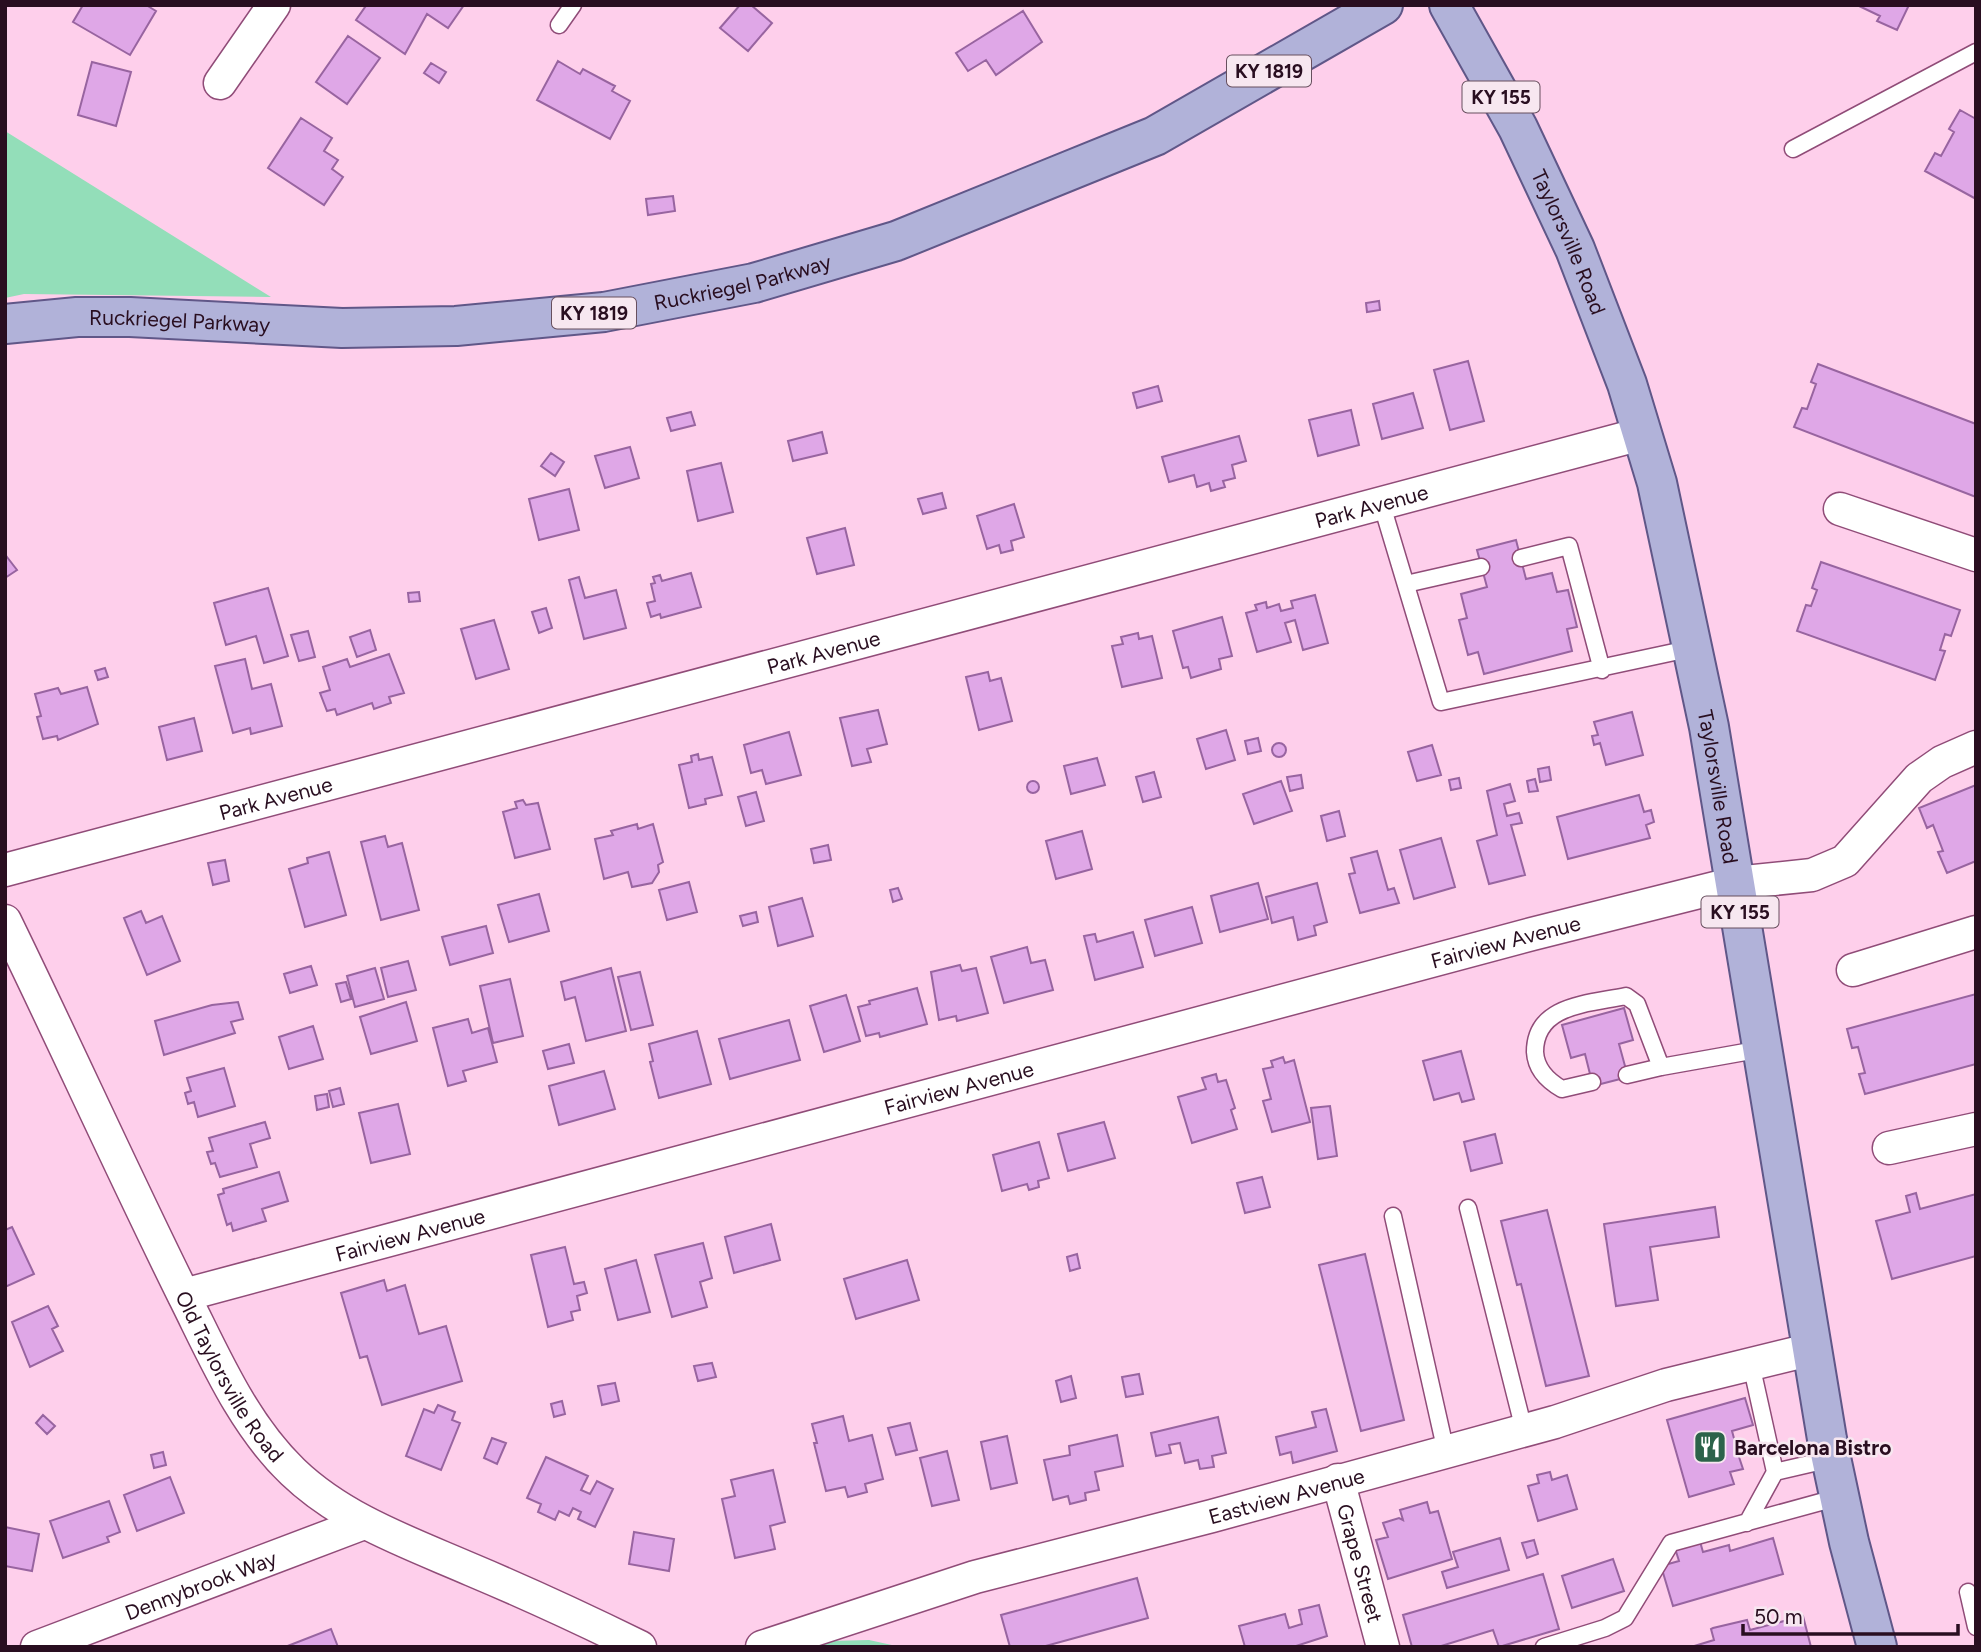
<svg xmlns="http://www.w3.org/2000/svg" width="1981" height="1652" font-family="Figtree,sans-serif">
  <rect width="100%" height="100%" fill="#fecfeb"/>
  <!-- green -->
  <path fill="#93deb9" d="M5 131 271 297 24 294 5 298Z
    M869 1640 901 1647H811L830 1641Z"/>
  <!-- building -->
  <path fill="#dfa7e7" stroke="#9864a0" stroke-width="2" d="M83 5H146L156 11 130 55 73 22Z
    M363 5H464L448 28 427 14 405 54 356 20 365 7Z
    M740 5H751L772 23 748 51 720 28Z
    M1857 5H1909L1897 30 1877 21 1880 16Z
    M1023 11 1042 42 996 75 986 60 968 71 956 53Z
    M348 36 380 58 347 104 316 82Z
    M558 61 580 74 583 69 611 84 615 86 612 91 630 101 610 139 537 100Z
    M92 62 131 72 116 126 78 115Z
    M431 63 446 72 439 83 424 73Z
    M1960 110 1976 119V199L1925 171 1935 153 1941 156 1954 132 1949 129Z
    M301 118 332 138 324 151 338 160 332 169 343 177 324 205 268 168Z
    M673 196 675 211 648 215 646 199Z
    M1379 301 1380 310 1367 312 1366 303Z
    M1468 361 1484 421 1450 430 1434 370Z
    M1818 364 1976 424V497L1794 427 1802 408 1807 409 1816 384 1811 382Z
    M1158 386 1162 401 1137 408 1133 393Z
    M1413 393 1423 428 1382 439 1373 404Z
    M1351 410 1359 445 1318 456 1309 420Z
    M691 412 695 425 671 431 667 418Z
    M822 432 827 453 793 461 788 441Z
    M1239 436 1246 461 1232 465 1235 478 1223 481 1225 487 1211 491 1209 483 1197 487 1194 475 1169 482 1162 457Z
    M630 447 639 478 605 488 595 456Z
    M551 453 564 462 555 476 541 466Z
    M721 463 733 512 698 521 687 471Z
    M569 489 579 530 539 540 529 499Z
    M942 493 946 508 923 514 918 499Z
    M1014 504 1024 537 1011 541 1013 550 1001 553 999 545 987 549 977 516Z
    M845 528 854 565 817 574 807 538Z
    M1516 540 1526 579 1552 573 1557 592 1568 590 1577 627 1567 629 1572 651 1484 674 1478 652 1468 655 1459 620 1467 618 1461 594 1487 587 1477 550Z
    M7 557 17 570 5 578V559Z
    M1821 562 1960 610 1951 636 1945 634 1940 650 1945 651 1935 680 1797 631 1806 605 1811 606 1817 590 1812 588Z
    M691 573 701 607 661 618 660 614 651 617 647 603 655 601 651 584 655 583 653 577 660 575 662 581Z
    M579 577 585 598 616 590 626 628 584 639 569 580Z
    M268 588 288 656 264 663 256 636 226 645 214 603Z
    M419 592 420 601 409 602 408 593Z
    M1315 595 1328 643 1303 650 1295 620 1285 623 1291 642 1257 652 1246 613 1257 610 1255 605 1266 602 1267 608 1279 604 1281 611 1293 608 1291 601Z
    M546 608 552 628 539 633 532 612Z
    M1222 617 1232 656 1219 659 1221 669 1191 678 1188 667 1183 668 1173 631Z
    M494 620 509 669 476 679 461 629Z
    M370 630 376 650 357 657 350 637Z
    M308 631 315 657 299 661 291 635Z
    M1138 633 1139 639 1152 636 1162 678 1122 687 1112 646 1123 644 1121 637Z
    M389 654 404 693 389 697 391 703 374 709 372 703 337 715 335 709 327 711 320 693 330 690 323 667 347 659 350 667Z
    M245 659 252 689 271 684 282 726 251 734 250 728 233 733 215 666Z
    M105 668 108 677 98 680 95 671Z
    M988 672 990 681 1001 678 1012 721 979 730 966 677Z
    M87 687 98 724 58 740 57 736 43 739 37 717 41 716 35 694 58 688 61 694Z
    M878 710 887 744 867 749 871 762 852 766 840 718Z
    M1632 712 1643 755 1606 765 1600 743 1594 745 1592 736 1598 735 1594 722Z
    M194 718 202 751 167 760 159 727Z
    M1226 730 1235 760 1206 769 1197 739Z
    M789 732 801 775 766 784 762 770 751 773 744 745Z
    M1258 738 1261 751 1248 754 1245 741Z
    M1272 750a7 7 0 1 1 14 0a7 7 0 1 1-14 0Z
    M1432 745 1441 775 1417 781 1408 752Z
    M698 754 699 760 712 757 722 795 705 799 706 804 689 808 679 765 692 762 691 756Z
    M1097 758 1105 785 1071 794 1064 766Z
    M1549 767 1551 780 1540 782 1538 769Z
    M1154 772 1161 797 1143 802 1136 777Z
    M1301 775 1303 788 1290 791 1287 777Z
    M1459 778 1461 788 1451 790 1449 780Z
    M1535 779 1538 791 1529 792 1527 781Z
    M1027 787a6 6 0 1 1 12 0a6 6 0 1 1-12 0Z
    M1281 781 1292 811 1254 824 1243 794Z
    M1510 784 1515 801 1504 804 1507 816 1519 813 1522 823 1511 825 1525 875 1489 884 1477 841 1497 835 1487 791Z
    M1976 785V861L1947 873 1938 852 1943 851 1933 825 1927 828 1919 808Z
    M756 792 764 821 746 826 738 797Z
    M1639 795 1644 812 1651 810 1654 822 1646 825 1650 838 1568 859 1557 817Z
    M523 800 526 805 538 803 550 849 515 858 503 812 517 808 515 802Z
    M1339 811 1345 836 1327 841 1321 816Z
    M637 824 638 829 653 824 663 862 658 865 659 872 652 883 632 887 628 872 604 879 595 839 613 835 611 831Z
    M1082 831 1092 869 1056 879 1046 841Z
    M385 836 388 847 402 843 419 910 381 920 361 842Z
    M1441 838 1455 887 1414 899 1400 850Z
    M828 845 831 860 814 863 811 849Z
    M1377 851 1388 890 1394 888 1399 903 1360 913 1349 874 1355 873 1351 858Z
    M329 852 346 915 305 927 289 869 308 863 307 858Z
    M225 860 229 881 213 885 208 863Z
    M689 882 697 912 667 920 659 890Z
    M1258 883 1268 919 1220 932 1211 896Z
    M1317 883 1327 922 1314 926 1316 935 1298 940 1293 917 1272 923 1266 897Z
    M898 888 902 899 893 902 890 890Z
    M539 894 549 931 509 942 498 905Z
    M802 898 813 936 778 946 769 907Z
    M1192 907 1202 943 1155 956 1145 920Z
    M141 911 146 923 162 916 180 961 147 975 124 918Z
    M756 912 758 922 743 926 740 916Z
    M486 926 493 953 450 965 442 937Z
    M1133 932 1143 967 1095 980 1084 936 1095 934 1097 942Z
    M1027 947 1031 963 1045 960 1053 990 1004 1003 991 957Z
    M408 961 416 990 388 997 381 968Z
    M960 965 962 971 976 968 988 1013 957 1021 956 1016 939 1020 931 972Z
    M311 966 317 985 290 993 284 974Z
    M375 968 384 999 355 1007 347 976Z
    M611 968 626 1031 586 1041 575 997 565 1000 561 982Z
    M640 972 653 1025 631 1030 618 977Z
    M510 979 523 1036 493 1043 480 986Z
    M346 982 351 999 341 1002 336 984Z
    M917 988 927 1024 880 1037 879 1033 866 1036 858 1007 870 1004 869 1001Z
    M1976 994V1064L1865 1094 1859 1074 1865 1073 1858 1047 1852 1048 1847 1029Z
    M846 995 860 1041 824 1052 810 1006Z
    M238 1002 243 1019 231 1022 235 1033 164 1055 155 1021 212 1005Z
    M406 1002 417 1041 371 1054 360 1017Z
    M1624 1008 1633 1040 1619 1044 1628 1077 1593 1086 1585 1054 1571 1058 1562 1025Z
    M468 1019 472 1033 488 1028 497 1062 463 1071 466 1081 448 1086 433 1028Z
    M789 1020 800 1060 730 1079 719 1039Z
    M313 1026 323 1059 289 1069 279 1037Z
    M697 1031 711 1084 659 1098 650 1062 653 1061 649 1044Z
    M569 1044 574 1063 548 1069 543 1051Z
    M1461 1051 1474 1099 1462 1102 1459 1093 1434 1100 1423 1061Z
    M1283 1057 1285 1063 1294 1060 1310 1122 1272 1132 1263 1101 1271 1099 1263 1069 1273 1067 1271 1061Z
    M224 1068 235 1106 198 1117 194 1102 188 1104 185 1093 191 1091 187 1078Z
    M604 1071 615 1109 559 1125 549 1086Z
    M1216 1074 1218 1082 1226 1080 1235 1108 1231 1110 1237 1129 1192 1143 1178 1097 1206 1089 1202 1078Z
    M340 1088 344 1104 333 1107 329 1091Z
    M327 1094 329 1107 317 1110 315 1096Z
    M398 1104 410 1154 371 1163 359 1113Z
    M1330 1106 1337 1156 1318 1159 1311 1108Z
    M265 1122 270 1138 250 1144 257 1167 220 1177 215 1163 211 1164 207 1152 213 1151 209 1138Z
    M1104 1122 1115 1158 1068 1171 1058 1134Z
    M1495 1134 1502 1163 1471 1171 1464 1142Z
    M1039 1142 1049 1178 1038 1181 1039 1187 1029 1190 1027 1184 1002 1191 993 1155Z
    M279 1172 288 1201 262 1209 266 1221 233 1231 231 1223 227 1225 218 1195 224 1193 223 1189Z
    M1262 1177 1270 1207 1245 1213 1237 1183Z
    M1916 1193 1920 1209 1976 1194V1256L1892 1279 1876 1221 1910 1212 1906 1196Z
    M1715 1207 1719 1237 1650 1247 1658 1300 1616 1306 1604 1224Z
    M1547 1210 1589 1376 1546 1386 1521 1284 1517 1285 1501 1221Z
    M771 1224 780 1260 734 1273 725 1237Z
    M12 1227 34 1274 5 1287V1230Z
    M703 1243 712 1278 700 1282 707 1307 672 1317 655 1255Z
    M565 1247 574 1284 584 1282 587 1293 577 1296 580 1310 571 1312 573 1320 548 1327 531 1255Z
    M1077 1254 1080 1268 1070 1271 1067 1257Z
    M1365 1254 1404 1420 1361 1431 1319 1265Z
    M636 1260 650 1312 618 1320 605 1269Z
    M907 1260 919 1300 856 1319 844 1279Z
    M384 1280 387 1291 405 1285 419 1334 446 1326 462 1381 382 1405 367 1356 360 1358 341 1293Z
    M48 1306 58 1326 52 1329 63 1351 30 1367 12 1322Z
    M712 1363 716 1377 698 1381 694 1366Z
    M1139 1374 1143 1394 1126 1397 1122 1377Z
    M1071 1376 1076 1398 1061 1402 1056 1381Z
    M615 1383 619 1401 602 1405 598 1386Z
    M1745 1398 1753 1425 1732 1431 1735 1442 1743 1440 1746 1452 1738 1454 1743 1469 1730 1472 1734 1484 1689 1497 1667 1420Z
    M562 1401 565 1414 554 1417 551 1404Z
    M438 1405 455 1412 452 1420 460 1423 441 1470 406 1456 424 1409 434 1413Z
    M1326 1409 1337 1451 1293 1463 1291 1452 1280 1455 1276 1437 1316 1427 1312 1412Z
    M43 1415 55 1426 47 1434 36 1423Z
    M843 1416 849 1441 872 1435 883 1479 865 1484 867 1492 848 1497 845 1487 826 1491 814 1443H817L812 1424Z
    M1218 1417 1226 1453 1212 1456 1214 1467 1200 1469 1198 1460 1185 1463 1180 1443 1169 1445 1171 1453 1156 1456 1151 1433Z
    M910 1423 917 1450 896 1455 888 1428Z
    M1117 1435 1123 1466 1095 1472 1099 1490 1085 1493 1086 1500 1070 1504 1068 1496 1053 1500 1044 1460 1070 1455 1069 1446Z
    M1007 1436 1017 1483 991 1489 981 1442Z
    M492 1438 506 1443 497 1464 484 1458Z
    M947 1451 959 1500 932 1506 920 1458Z
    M163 1452 166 1465 154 1468 151 1455Z
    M546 1457 588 1476 581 1490 590 1494 597 1481 613 1489 595 1527 578 1519 581 1512 573 1508 569 1516 559 1511 555 1520 538 1512 541 1504 527 1498Z
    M773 1470 785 1522 770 1526 775 1549 735 1558 722 1499 735 1496 731 1480Z
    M1550 1472 1552 1480 1567 1475 1577 1509 1538 1521 1528 1486 1539 1483 1537 1475Z
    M170 1477 184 1513 137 1531 124 1495Z
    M109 1501 120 1532 107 1537 109 1542 63 1558 50 1521Z
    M1427 1502 1430 1513 1438 1511 1452 1559 1388 1579 1376 1540 1388 1537 1383 1523 1399 1518 1403 1520 1400 1510Z
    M5 1527 39 1534 32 1571 5 1566Z
    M634 1532 674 1539 669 1571 629 1564Z
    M1500 1538 1509 1570 1447 1588 1442 1572 1458 1567 1453 1552Z
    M1699 1538 1703 1552 1729 1545 1730 1551 1773 1538 1783 1574 1673 1606 1661 1566 1679 1561 1674 1545Z
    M1534 1540 1538 1554 1527 1558 1522 1543Z
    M1613 1559 1624 1591 1572 1608 1562 1576Z
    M1543 1574 1559 1629 1499 1647 1493 1630 1438 1647H1412L1403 1615Z
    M1137 1578 1148 1618 1042 1647H1010L1001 1615Z
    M1319 1605 1327 1636 1293 1647H1245L1239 1626 1285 1614 1289 1628 1302 1624 1299 1610Z
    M1803 1616 1811 1647H1691L1714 1640 1711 1629 1713 1628 1747 1620 1750 1630Z
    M331 1629 338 1647H285Z"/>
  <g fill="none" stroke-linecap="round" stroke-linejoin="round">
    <defs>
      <path id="service" d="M559 25 573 5
        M1793 149 1976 52
        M1381 502 1441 702 1693 648
        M1521 558 1569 546 1602 670
        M1406 584 1481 567
        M1661 1067 1762 1049
        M1592 1082 1562 1089C1548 1081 1536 1069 1535 1052 1535 1004 1589 1004 1626 996L1637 1004 1661 1067 1627 1075
        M1468 1208 1524 1430
        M1393 1216 1446 1452
        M1775 1472 1831 1459
        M1747 1523 1775 1472 1751 1364
        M1968 1592 1976 1627
        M1544 1647 1605 1628 1625 1618 1671 1543 1839 1497"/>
      <g id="minor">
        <path d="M220 83 274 5"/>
        <path d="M1840 509 1976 555"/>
        <path id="s1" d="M5 870 1641 434"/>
        <path id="s2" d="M5 921C66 1046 123 1173 185 1298 215 1358 243 1424 293 1472 343 1520 410 1543 472 1570 529 1594 585 1620 640 1647"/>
        <path d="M1853 970 1976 932"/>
        <path d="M1889 1148 1976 1129"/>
        <path id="s3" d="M184 1295 1532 934 1735 883 1812 875 1845 861 1919 778 1942 762 1976 747"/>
        <path id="s4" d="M1338 1480 1383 1647"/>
        <path id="s5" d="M37 1647 364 1523"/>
        <path id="s6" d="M762 1647 975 1577 1212 1516 1555 1422 1666 1385 1813 1349"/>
      </g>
      <g id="primary">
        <path id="s7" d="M1449 5 1518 128 1575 249 1627 384 1657 483 1709 727 1827 1439 1849 1542 1877 1647"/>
        <path id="s8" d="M5 324 77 317H130L342 328 456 326 604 312 754 283 896 241 1155 136 1383 5"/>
      </g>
    </defs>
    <!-- service casing -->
    <use href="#service" stroke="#904c78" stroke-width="19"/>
    <!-- minor casing -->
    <use href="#minor" stroke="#904c78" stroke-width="35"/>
    <!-- primary casing -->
    <use href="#primary" stroke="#605788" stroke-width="42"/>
    <!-- service -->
    <use href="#service" stroke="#fff" stroke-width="16"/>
    <!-- minor -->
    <use href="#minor" stroke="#fff" stroke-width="32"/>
    <!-- primary -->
    <use href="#primary" stroke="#b1b2d9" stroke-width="38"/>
  </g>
  <!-- icons -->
  <defs>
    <symbol id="restaurant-square" viewBox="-11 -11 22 22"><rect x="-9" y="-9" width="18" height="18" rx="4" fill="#2c634a" stroke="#f7e7f0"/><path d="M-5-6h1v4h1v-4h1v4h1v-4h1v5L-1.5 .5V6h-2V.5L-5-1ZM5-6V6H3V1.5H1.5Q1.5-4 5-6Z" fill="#fff"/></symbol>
  </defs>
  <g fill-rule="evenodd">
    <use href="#restaurant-square" x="1691" y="1428" width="38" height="38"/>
  </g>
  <g text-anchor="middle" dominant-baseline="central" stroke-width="5" stroke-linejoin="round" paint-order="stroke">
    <!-- shield labels -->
    <g fill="#f7e7f0" stroke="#674f5e" stroke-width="2">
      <rect x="1227" y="55.5" width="84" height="31" rx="5"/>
      <rect x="1462.5" y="81.5" width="77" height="31" rx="5"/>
      <rect x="552" y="297.5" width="84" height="31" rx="5"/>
      <rect x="1701.5" y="896.5" width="77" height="31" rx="5"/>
    </g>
    <g font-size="19" font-weight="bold" fill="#290e20">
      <text x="1269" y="71">KY 1819</text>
      <text x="1501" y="97">KY 155</text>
      <text x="594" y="313">KY 1819</text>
      <text x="1740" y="912">KY 155</text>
    </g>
    <!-- street labels -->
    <g font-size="21" fill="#290e20" stroke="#f7e7f0">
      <text stroke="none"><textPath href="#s7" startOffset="266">Taylorsville Road</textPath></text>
      <text stroke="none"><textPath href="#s8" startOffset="742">Ruckriegel Parkway</textPath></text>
      <text stroke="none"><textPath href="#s8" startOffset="175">Ruckriegel Parkway</textPath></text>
      <text stroke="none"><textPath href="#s1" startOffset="1414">Park Avenue</textPath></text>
      <text stroke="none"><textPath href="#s1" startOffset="847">Park Avenue</textPath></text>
      <text stroke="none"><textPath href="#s7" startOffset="833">Taylorsville Road</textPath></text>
      <text stroke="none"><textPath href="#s1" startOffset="280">Park Avenue</textPath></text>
      <text stroke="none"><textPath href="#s3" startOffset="1368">Fairview Avenue</textPath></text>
      <text stroke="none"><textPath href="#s3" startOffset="802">Fairview Avenue</textPath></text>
      <text stroke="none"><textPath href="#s3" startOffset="234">Fairview Avenue</textPath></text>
      <text stroke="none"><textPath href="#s2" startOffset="508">Old Taylorsville Road</textPath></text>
      <text stroke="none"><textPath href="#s6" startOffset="546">Eastview Avenue</textPath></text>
      <text stroke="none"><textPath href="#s4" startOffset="86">Grape Street</textPath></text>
      <text stroke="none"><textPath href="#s5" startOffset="175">Dennybrook Way</textPath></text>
    </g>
    <!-- poi labels -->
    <g font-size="21" font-weight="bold" fill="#290e20" stroke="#f7e7f0" text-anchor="start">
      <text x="1734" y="1447">Barcelona Bistro</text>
    </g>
  </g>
  <!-- border -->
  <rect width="1981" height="1652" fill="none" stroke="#290e20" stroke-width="14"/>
  <!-- scale -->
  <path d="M1743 1624v10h215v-10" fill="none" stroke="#290e20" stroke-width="3.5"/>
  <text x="1754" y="1624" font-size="21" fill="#290e20" stroke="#f7e7f0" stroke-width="5" paint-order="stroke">50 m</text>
</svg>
